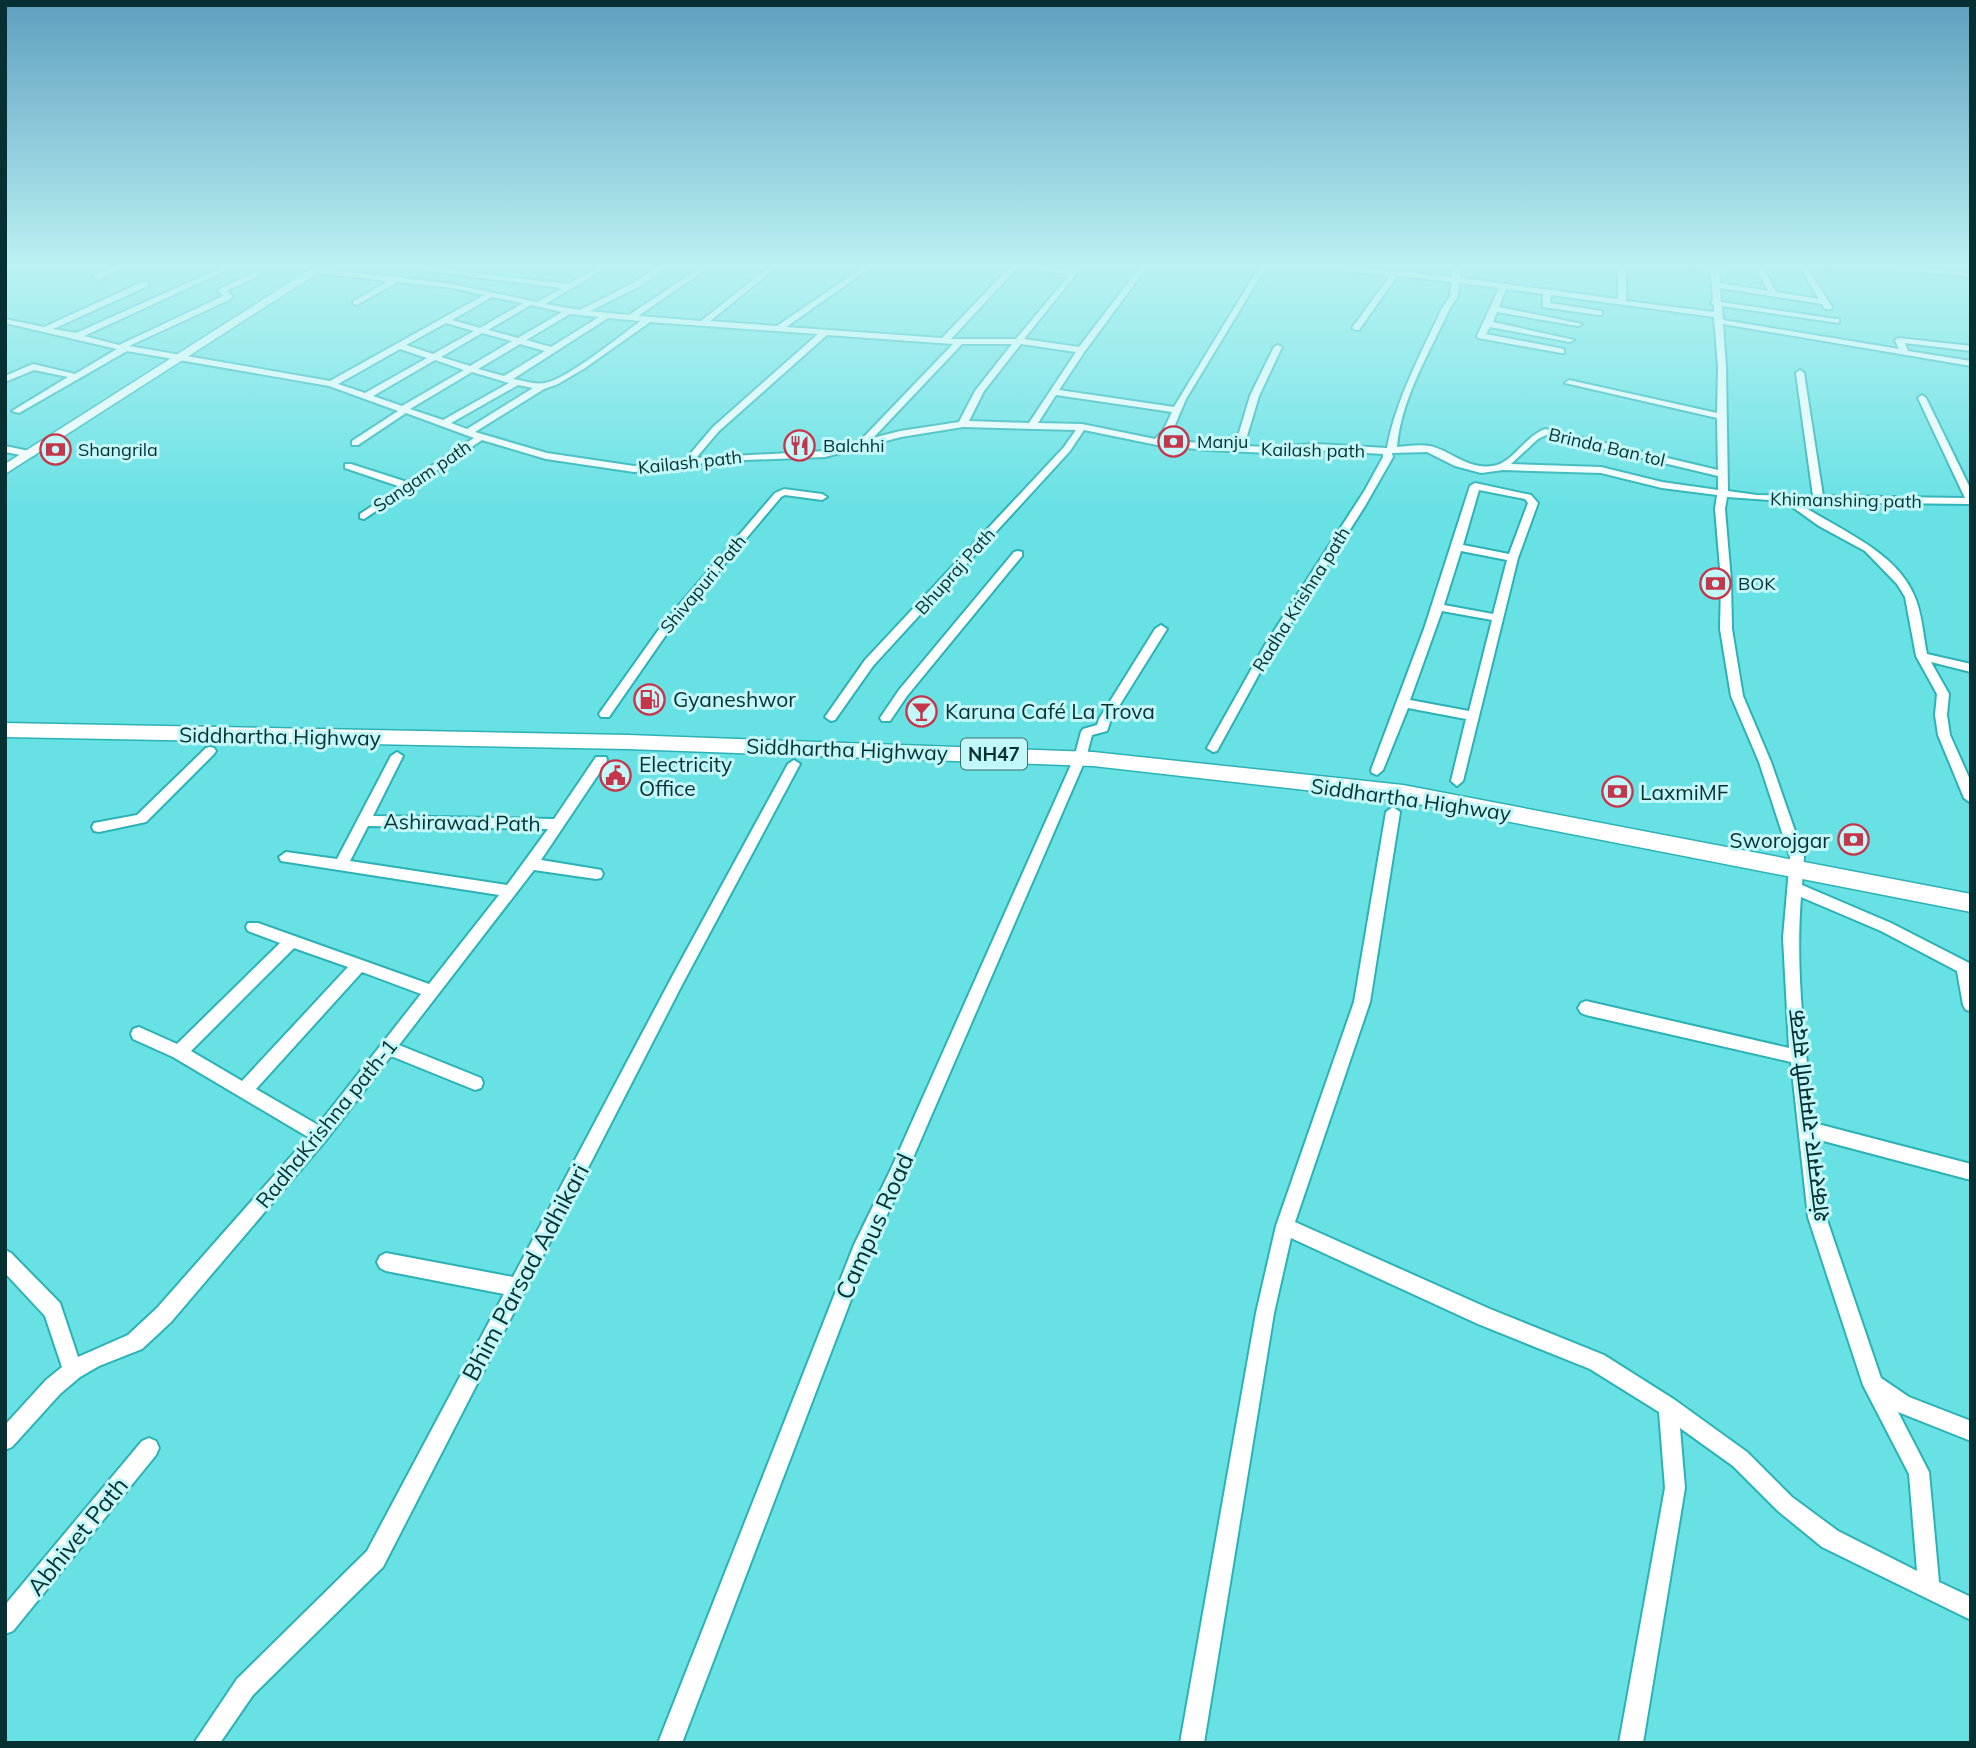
<svg xmlns="http://www.w3.org/2000/svg" width="1976" height="1748" font-family="Mulish,'Noto Sans Devanagari',sans-serif">
  <rect width="100%" height="100%" fill="#67e1e4"/>
  <g fill="none" stroke-linecap="round" stroke-linejoin="round">
    <defs>
      <path id="minor" d="M114 267H125L100 279 93 277Z
        M223 267 232 268 84 336 119 345 223 296 218 291 219 289 257 271 261 273 260 275 227 291 233 296 229 300 129 346 330 381 484 295 452 288 397 282 357 305 353 303 354 301 388 281 314 273V269H317L395 277 399 276 403 278 452 284 537 302 562 288 397 267H423L568 284 599 267H608L545 304 580 310 635 282 657 267H666L641 286 590 311 629 315 701 267H710L638 316 701 321 769 267H777L710 321 777 326 863 267H872L786 327 942 338 1010 267H1018L951 339H1016L1070 274 1042 271H1039V267L1073 270 1082 267 1024 339 1079 347 1140 267H1147L1085 351 1059 390 1174 407 1259 267H1266L1186 399 1172 432 1165 440 1235 446 1250 396 1274 347 1278 345 1282 347 1259 396 1244 446 1269 447 1315 444 1387 448C1396 399 1421 354 1442 308L1450 296 1452 282 1397 276 1359 330H1356L1352 328 1390 276 1319 267H1350L1452 277 1453 267H1461L1460 278 1618 299V267H1626V301L1714 312V305L1711 303 1713 301 1711 272 1692 267H1752L1719 272 1720 283 1768 291 1756 267H1763L1776 292 1819 299 1801 269 1782 267H1831L1808 269 1832 307 1831 309H1825L1822 304 1720 288 1721 302 1836 319H1839V323L1722 306 1723 320 1899 349 1895 340 1899 338 1971 346V351L1905 343 1908 351 1971 361V366L1723 324 1726 367 1728 491 1757 495 1813 496 1796 373 1800 370 1804 373 1823 496 1965 498 1918 398 1922 395 1926 398 1971 490V504L1797 502C1836 529 1894 549 1914 595 1922 612 1923 635 1927 654L1971 664V672L1931 662 1949 694 1947 715 1950 735 1971 782V803L1964 798 1938 735 1935 715 1937 694 1916 656 1905 597 1897 584 1865 551 1819 526 1784 501 1727 497 1725 509 1731 580 1732 629 1743 696 1771 762 1804 857 1802 885 1891 923 1971 964V1011L1966 1010 1963 1005 1957 971 1881 931 1801 897C1795 972 1805 1049 1814 1123L1971 1164V1180L1816 1139 1826 1217 1881 1378 1909 1397 1971 1421V1441L1898 1412 1929 1472 1939 1582 1971 1597V1620L1822 1547 1778 1511 1733 1466 1680 1428 1685 1488 1643 1743H1619L1665 1488 1659 1412 1590 1369 1478 1324 1291 1238 1274 1313 1204 1743H1180L1256 1313 1276 1226 1354 1002 1386 812 1393 807 1400 812 1370 1002 1295 1222 1490 1309 1604 1355 1675 1400 1747 1452 1792 1497 1838 1531 1917 1571 1909 1474 1863 1385 1808 1217 1791 1062 1586 1015 1581 1013 1578 1008 1581 1003 1586 1001 1789 1048 1783 938 1790 857 1759 762 1731 696 1720 629 1721 580 1715 509 1717 495 1662 488 1601 473 1503 470 1481 473 1455 466 1427 452 1392 453 1393 457 1365 506 1264 665 1217 751 1213 752 1207 748 1265 645 1365 490 1383 457V454L1315 450 1269 453 1207 450 1157 445 1084 430 1070 451 873 666 835 720 831 721 825 717 865 660 1064 447 1076 430 963 427 901 437 825 457 719 461 634 472 546 459 482 440 364 519 360 518V514L401 487 345 468V464H351L407 482 474 438 406 413 358 445H352V441L398 411 329 386 127 351 19 413 12 411 68 377 34 370 5 382V376L33 364 75 374 117 349 5 323V319L44 327 142 282H148V286L53 329 76 333ZM1459 283 1499 288 1477 336 1478 338 1561 353H1564V349L1486 334 1490 327 1570 342 1574 340 1493 322 1497 312 1578 326 1582 324 1499 307 1506 289 1543 294V307L1599 315H1602V311L1550 303 1551 295 1714 317 1718 367 1717 413 1569 380 1565 383 1717 418 1718 470 1545 429C1526 436 1514 460 1497 465 1470 472 1454 452 1430 446 1419 444 1408 446 1397 447 1401 398 1430 352 1450 308L1458 296ZM492 297 523 303 480 328 452 320ZM531 305 562 312 518 338 488 330ZM570 314 599 317 551 347 526 340ZM608 318 641 321C619 336 568 379 545 383 534 385 522 380 513 379ZM650 322 818 334 713 427 685 460 634 466 547 453 475 432 544 389 558 384 585 368ZM446 323 474 331 433 354 406 345ZM482 333 512 341 470 366 441 357ZM827 335 953 344 859 442 825 451 696 458 719 431ZM520 344 545 351 504 376 478 369ZM962 344H1012L975 391 959 422 900 431 873 438ZM1021 344 1076 352 1029 423 969 421 984 391ZM400 349 427 358 365 393 338 384ZM435 360 464 370 402 406 373 396ZM472 372 509 383 443 420 410 409ZM518 385 533 388 467 429 451 423ZM1056 395 1172 412 1163 431 1155 439 1082 424 1038 423ZM1546 435 1718 476V490L1662 482 1601 467 1511 464 1538 439Z
        M1870 267H1906L1971 273V277Z
        M5 446 34 452 36 454 31 457 5 452Z
        M1475 483 1531 495 1538 503 1518 558 1463 781 1457 786 1451 781 1466 719 1408 708 1383 770 1377 775 1372 773 1371 770 1424 629 1470 486ZM1479 490 1525 499 1528 503 1509 554 1463 545ZM1461 551 1507 560 1493 614 1444 605ZM1442 611 1492 620 1469 711 1410 700Z
        M784 489 822 494 827 497 822 500 785 495 781 497 670 629 609 717H601L599 714 601 711 662 625 775 493Z
        M1018 551 1022 552V556L907 696 890 721H882L880 718 899 690 1014 552Z
        M1161 625 1167 629 1111 719 1107 731 1092 735 1086 758 903 1181 868 1255 682 1743H658L854 1245 891 1169 1074 758 1081 732 1083 729 1097 725 1099 719 1155 629Z
        M210 747 214 748 216 751 214 754 146 822 99 832 94 831 92 827 94 823 137 815 206 748Z
        M397 752 403 756 373 816 554 819 596 757H606L607 760 606 763 541 860 596 869 601 870 603 874 601 878 596 879 534 870 399 1045 481 1078 483 1083 481 1088 475 1090 391 1056 326 1140 171 1322 142 1349 99 1366 80 1377 60 1394 12 1447 5 1450V1425L46 1380 62 1367 45 1316 5 1273V1250L11 1253 60 1303 78 1357 128 1335 157 1308 308 1137 173 1057 133 1039 131 1034 133 1029 139 1027 177 1044 280 943 248 931 246 927 248 923H258L429 984 499 895 281 861 279 857 286 852 337 859 391 756ZM368 826 548 829 507 885 350 861ZM294 948 348 967 242 1081 191 1051ZM362 972 421 994 318 1125 256 1089Z
        M794 760 800 764 683 983 383 1567 253 1695 220 1743H194L237 1679 367 1551 504 1294 386 1271 380 1268 377 1262 380 1256 386 1253 513 1277 673 975 788 764Z
        M149 1438 156 1441 159 1448 156 1455 13 1631 5 1634V1605L142 1441Z"/>
      <path id="primary" d="M314 267H327L5 474V464Z"/>
      <path id="trunk" d="M5 723 628 735 1093 752 1403 785 1971 894V912L1403 801 1093 766 628 749 5 737Z"/>
    </defs>
    <!-- minor casing -->
    <use href="#minor" stroke="#2cb2b5" stroke-width="4"/>
    <!-- primary casing -->
    <use href="#primary" stroke="#2cb2b5" stroke-width="3"/>
    <!-- trunk casing -->
    <use href="#trunk" stroke="#2cb2b5" stroke-width="3"/>
    <!-- minor -->
    <use href="#minor" fill="#fff" fill-rule="evenodd"/>
    <!-- primary -->
    <use href="#primary" fill="#fff" fill-rule="evenodd"/>
    <!-- trunk -->
    <use href="#trunk" fill="#fff" fill-rule="evenodd"/>
  </g>
  <!-- sky -->
  <linearGradient id="sky" x2="0" y2="1"><stop stop-color="#5fa0c0"/><stop offset="0.52" stop-color="#bbf2f3"/><stop offset="1" stop-color="#bbf2f3" stop-opacity="0"/></linearGradient>
  <rect width="1976" height="512" fill="url(#sky)"/>
  <!-- icons -->
  <defs>
    <symbol id="bank-ring" viewBox="-11 -11 22 22"><circle r="9.5" fill="#c2f8f9" stroke="#c6364b" stroke-width="1.5"/><path d="M-6-4H6V4H-6ZM0-2.3a2.3 2.3 0 1 0 0 4.6a2.3 2.3 0 1 0 0-4.6Z" fill="#c6364b"/></symbol>
    <symbol id="restaurant-ring" viewBox="-11 -11 22 22"><circle r="9.5" fill="#c2f8f9" stroke="#c6364b" stroke-width="1.5"/><path d="M-5-6h1v4h1v-4h1v4h1v-4h1v5L-1.5 .5V6h-2V.5L-5-1ZM5-6V6H3V1.5H1.5Q1.5-4 5-6Z" fill="#c6364b"/></symbol>
    <symbol id="fuel-ring" viewBox="-11 -11 22 22"><circle r="9.5" fill="#c2f8f9" stroke="#c6364b" stroke-width="1.5"/><path d="M-5.5-6h7V0h2V4h1.3V-2.5L3-4.5l.8-.8L6-3V5H2.5V1h-1V6h-7ZM-4.2-4.7v3.2H.2V-4.7Z" fill="#c6364b"/></symbol>
    <symbol id="bar-ring" viewBox="-11 -11 22 22"><circle r="9.5" fill="#c2f8f9" stroke="#c6364b" stroke-width="1.5"/><path d="M-6-5H6L.8 .8V4.5H3.5V6h-7V4.5H-.8V.8Z" fill="#c6364b"/></symbol>
    <symbol id="civic-ring" viewBox="-11 -11 22 22"><circle r="9.5" fill="#c2f8f9" stroke="#c6364b" stroke-width="1.5"/><path d="M-.6-6.5H3V-4.5H.6V-3L4-1V1h2V6H-6V1h2V-1L-.6-3ZM-1.2 2.5V6h2.4V2.5Z" fill="#c6364b"/></symbol>
  </defs>
  <g fill-rule="evenodd">
    <use href="#bank-ring" x="1156" y="424" width="35" height="35"/>
    <use href="#restaurant-ring" x="782" y="428" width="35" height="35"/>
    <use href="#bank-ring" x="38" y="432" width="35" height="35"/>
    <use href="#bank-ring" x="1698" y="566" width="35" height="35"/>
    <use href="#fuel-ring" x="632" y="682" width="35" height="35"/>
    <use href="#bar-ring" x="904" y="694" width="35" height="35"/>
    <use href="#civic-ring" x="598" y="758" width="35" height="35"/>
    <use href="#bank-ring" x="1600" y="774" width="35" height="35"/>
    <use href="#bank-ring" x="1836" y="822" width="35" height="35"/>
  </g>
  <g text-anchor="middle" dominant-baseline="central" stroke-width="6" stroke-linejoin="round" paint-order="stroke">
    <!-- far-poi labels -->
    <g font-size="18" fill="#063031" stroke="#c2f8f9" text-anchor="start">
      <text x="1197" y="441">Manju</text>
      <text x="823" y="445">Balchhi</text>
      <text x="78" y="449">Shangrila</text>
      <text x="1738" y="583">BOK</text>
    </g>
    <!-- far-street labels -->
    <g font-size="18" fill="#063031" stroke="#c2f8f9">
      <text transform="translate(1607 447) rotate(13)">Brinda Ban tol</text>
      <text transform="translate(1313 450) rotate(1)">Kailash path</text>
      <text transform="translate(690 462) rotate(-6)">Kailash path</text>
      <text transform="translate(422 476) rotate(-34)">Sangam path</text>
      <text transform="translate(1846 500) rotate(1)">Khimanshing path</text>
      <text transform="translate(955 571) rotate(-48)">Bhupraj Path</text>
      <text transform="translate(703 584) rotate(-50)">Shivapuri Path</text>
      <text transform="translate(1301 599) rotate(-58)">Radha Krishna path</text>
    </g>
    <!-- shield labels -->
    <rect fill="#c2f8f9" stroke="#3e6c6d" stroke-width="2" x="961" y="738.5" width="66" height="31" rx="5"/>
    <g font-size="19" font-weight="bold" fill="#063031">
      <text x="994" y="754">NH47</text>
    </g>
    <!-- poi labels -->
    <g font-size="21" fill="#063031" stroke="#c2f8f9" text-anchor="start">
      <text x="673" y="699">Gyaneshwor</text>
      <text x="945" y="711">Karuna Café La Trova</text>
      <text x="639" y="764">Electricity<tspan x="639" dy="24">Office</tspan></text>
      <text x="1640" y="792">LaxmiMF</text>
      <text x="1830" y="840" text-anchor="end">Sworojgar</text>
    </g>
    <!-- street labels -->
    <g font-size="21" fill="#063031" stroke="#c2f8f9">
      <text transform="translate(280 736) rotate(1)">Siddhartha Highway</text>
      <text transform="translate(847 749) rotate(2)">Siddhartha Highway</text>
      <text transform="translate(1411 799) rotate(8)">Siddhartha Highway</text>
      <text transform="translate(462 822) rotate(1)">Ashirawad Path</text>
      <text transform="translate(326 1123) rotate(-51)">RadhaKrishna path-1</text>
    </g>
    <!-- near-street labels -->
    <g font-size="24" fill="#063031" stroke="#c2f8f9">
      <text transform="translate(1808 1116) rotate(-97)">शंकरनगर-राममणी सदक</text>
      <text transform="translate(874 1226) rotate(-66)">Campus Road</text>
      <text transform="translate(525 1272) rotate(-62)">Bhim Parsad Adhikari</text>
      <text transform="translate(77 1536) rotate(-51)">Abhivet Path</text>
    </g>
  </g>
  <!-- border -->
  <rect width="1976" height="1748" fill="none" stroke="#063031" stroke-width="14"/>
</svg>
